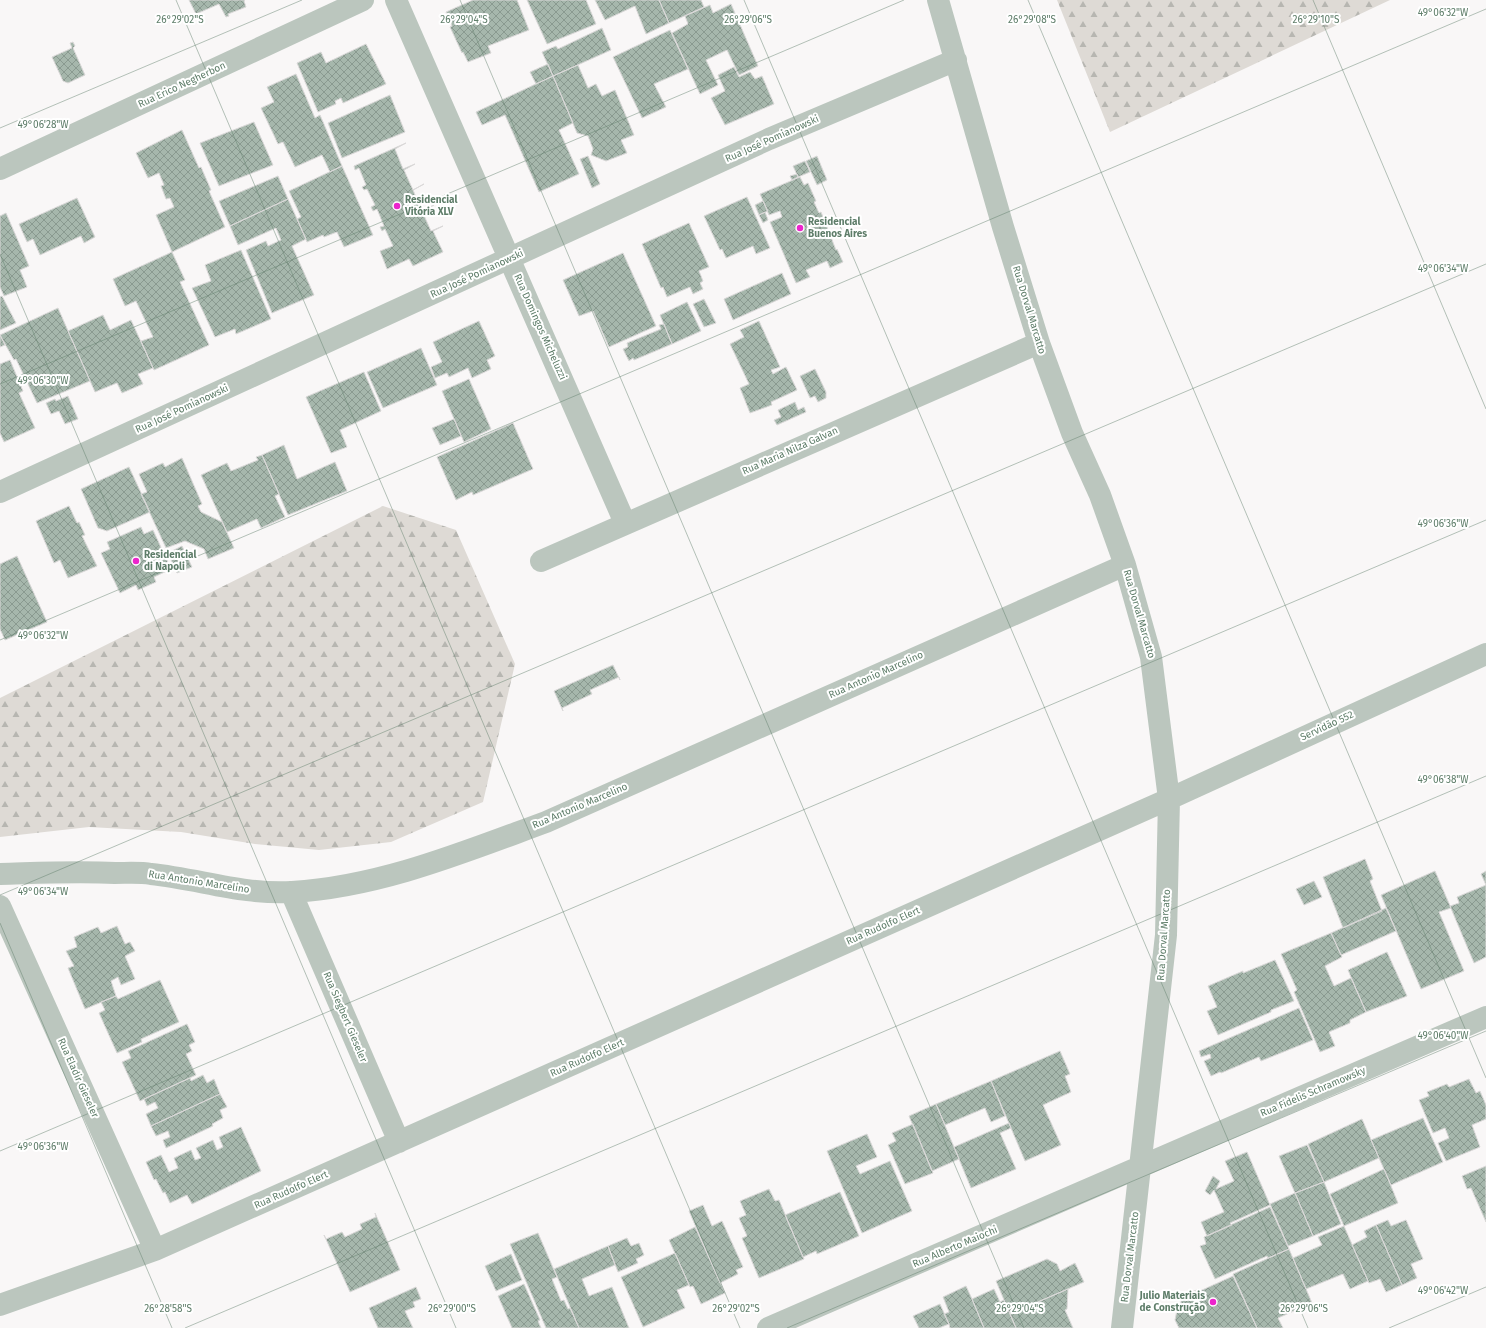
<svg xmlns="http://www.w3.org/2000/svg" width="1486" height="1328" font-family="'Fira Sans',sans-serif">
  <defs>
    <pattern id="forest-firs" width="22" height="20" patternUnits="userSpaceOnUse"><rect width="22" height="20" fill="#dedad5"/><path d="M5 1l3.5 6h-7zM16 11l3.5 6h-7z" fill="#b7b6b1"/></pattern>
    <pattern id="building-cross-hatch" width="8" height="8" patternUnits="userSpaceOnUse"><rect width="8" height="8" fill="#a6b7ac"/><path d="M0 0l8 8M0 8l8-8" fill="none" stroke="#8a9a90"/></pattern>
  </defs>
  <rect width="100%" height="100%" fill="#f9f7f7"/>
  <!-- forest -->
  <path fill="url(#forest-firs)" d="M1057 0H1390L1110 132Z
    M383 506 456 530 515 664 483 802 391 842 319 850 255 844 181 832 89 827 0 837V698Z"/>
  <!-- building -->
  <path fill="url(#building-cross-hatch)" stroke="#dbd9d9" d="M189 0H245L244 1 246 7 228 14 229 16 226 17 219 4 196 14Z
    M473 0H517L529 30 488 46 491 53 468 62 463 52 462 53 450 27 452 26 446 12Z
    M527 0H586L596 24 547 44Z
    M595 0H659L669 23 646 34 635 6 605 20Z
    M659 0H701L704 7 669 23Z
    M731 4 758 66 739 75 727 50 706 60 718 85 700 94 672 33 688 24 685 16 710 5 713 13Z
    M602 28 611 50 553 76 542 52 556 46 558 49Z
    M670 30 688 69 654 84 666 107 642 118 613 57Z
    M73 42 75 46 73 48 85 75 68 83 63 81 52 57 72 48 70 43Z
    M366 44 386 84 343 103 341 98 335 101 336 104 318 112 297 63 321 52 326 63Z
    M548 64 553 76 536 84 530 72Z
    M578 65 588 88 596 84 602 96 615 90 634 135 621 140 627 153 606 161 591 155 593 149 588 136 577 133 553 76Z
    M734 67 739 77 750 72 755 79 762 76 774 104 725 125 711 98 725 91 718 75Z
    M296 74 315 118 320 115 342 166 330 172 322 155 295 167 283 142 278 144 261 108 274 102 267 87Z
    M553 76 573 123 559 130 579 174 539 192 505 115 482 125 476 112Z
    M390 95 405 132 342 158 328 123Z
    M254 122 273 165 219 186 200 143Z
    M182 130 199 168 201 167 211 190 209 191 225 227 172 252 156 215 174 207 170 198 166 199 161 186 164 185 159 173 148 178 136 153Z
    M406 143 395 149 403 169 415 164 404 170 413 190 424 184 413 190 422 211 434 205 422 211 431 231 443 226 433 231 443 252 413 266 409 259 387 269 380 251 393 246 385 229 382 231 380 227 384 226 377 209 373 211 371 207 375 205 367 189 364 190 362 187 366 185 359 168 355 170 354 166Z
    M588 156 600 184 592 188 580 159Z
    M817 156 827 180 817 185 806 161Z
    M805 161 810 172 798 177 793 166Z
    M342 166 373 235 344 247 337 232 324 237 323 235 307 242 297 219 301 217 289 191Z
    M797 174 798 177 792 180 790 176Z
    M278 176 288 199 230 226 219 201Z
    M800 177 804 185 808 183 816 201 814 202 819 213 821 212 836 250 837 249 843 262 830 268 827 261 806 270 810 277 796 283 770 222 782 217 780 211 769 215 760 194Z
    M747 197 770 248 756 254 753 246 726 258 722 249 720 250 704 216Z
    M77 198 95 237 84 243 81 236 40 255 33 239 27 242 19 224Z
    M288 199 306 239 292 246 314 295 272 313 246 250 266 241 268 246 281 240 276 228 238 245 230 226Z
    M763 201 768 211 759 215 755 205Z
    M765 212 768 220 763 223 759 215Z
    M6 213 29 266 20 270 27 287 4 296 0 287V216Z
    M689 223 709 267 699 271 703 281 700 283 703 289 693 294 690 287 667 297 663 287 661 288 642 244Z
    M241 250 271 319 236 334 235 329 215 337 192 288 211 281 205 265Z
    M172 252 185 280 180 282 209 345 154 370 141 341 153 337 136 301 125 306 113 279Z
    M623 253 656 326 609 347 593 311 579 316 563 280Z
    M782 273 791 294 733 320 724 299Z
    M2 296 16 323 0 330V297Z
    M704 299 716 323 704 327 693 304Z
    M687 302 701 331 672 344 660 315Z
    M58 308 90 381 37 403 16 359 14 360 0 335Z
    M103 315 110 330 131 320 153 368 138 374 143 384 122 393 117 383 95 392 68 331Z
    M479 321 495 356 487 360 491 369 472 378 468 368 449 377 447 373 435 378 431 367 442 362 433 342Z
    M759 321 780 367 771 370 773 374 786 367 797 390 771 402 772 405 750 413 740 388 749 384 730 344 744 337 740 330Z
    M664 324 672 344 634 360 633 358 629 361 623 349 628 347 627 343 661 329 659 325Z
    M0 335 5 345 0 347Z
    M421 348 437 385 383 408 367 372Z
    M10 360 23 391 19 393 35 428 4 442 0 433V364Z
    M815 369 826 392V398L818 402 815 396 810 398 800 376Z
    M364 372 381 411 340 430 347 447 331 453 306 397Z
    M469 379 491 429 464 442 442 391Z
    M68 396 78 419 65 424 59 411 51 414 46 403 55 399 56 401Z
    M795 402 798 410 804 407 806 412 777 425 774 420 781 417 778 410Z
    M454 419 461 436 440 445 432 428Z
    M513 423 533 469 473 495 472 492 456 500 437 457Z
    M284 445 297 479 335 462 347 491 288 515 262 455Z
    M262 455 279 494 275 496 285 517 261 528 257 519 227 532 201 475 227 463 231 471 258 460 256 457Z
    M182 458 202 504 198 506 201 512 222 522 234 548 208 559 204 549 185 541 166 548 141 494 147 492 139 474 163 463 165 467Z
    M129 467 150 512 107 531 98 528 81 489Z
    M69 506 77 523 79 522 85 535 82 536 97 566 68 578 60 560 54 563 36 521Z
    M141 527 144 534 153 530 171 569 154 577 156 582 138 590 136 585 120 593 101 553 110 549 107 542Z
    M182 546 192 567 177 573 168 553Z
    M17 556 47 622 5 640 0 629V564Z
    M613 665 620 680 619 677 590 690 592 694 562 708 563 711 554 691Z
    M1365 859 1373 879 1370 881 1382 911 1343 928 1323 877Z
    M1435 871 1451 908 1439 912 1464 971 1421 989 1381 895Z
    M1486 871V885L1481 874Z
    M1314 881 1322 897 1304 905 1296 889Z
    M1486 885V957L1474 963 1450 906 1459 903 1457 897Z
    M1386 908 1396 931 1341 955 1331 933Z
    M117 926 125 944 130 942 135 951 125 956 135 979 121 985 118 977 111 981 116 996 85 1009 68 968 74 966 66 951 77 947 74 937 98 927 101 933Z
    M1331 933 1342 957 1325 966 1334 986 1351 978 1366 1012 1350 1020V1023L1329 1032 1335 1046 1320 1052 1294 992 1297 990 1281 954Z
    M1387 952 1407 996 1366 1012 1348 970Z
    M1275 960 1294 1001 1271 1010V1012L1218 1035 1207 1011 1217 1007 1208 986 1243 971V973Z
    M160 980 179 1022 141 1039 142 1042 117 1053 99 1013 105 1010 101 1002 116 996 118 999Z
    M1299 1008 1313 1040 1261 1061 1259 1057 1221 1073 1220 1072 1211 1076 1204 1061 1211 1058 1210 1054 1201 1057 1199 1051Z
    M187 1024 195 1042 189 1045 192 1051 186 1054 196 1075 140 1101 122 1062 131 1058 128 1051Z
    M1060 1051 1070 1074 1065 1076 1071 1092 1043 1105 1061 1145 1025 1161 991 1081Z
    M203 1075 207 1083 214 1079 220 1094 151 1126 146 1114 158 1108 155 1102 147 1106 144 1099 190 1078 191 1081Z
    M1469 1079 1476 1093 1480 1091 1486 1105V1119L1472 1125 1480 1147 1446 1161 1438 1143 1449 1138 1445 1128 1433 1133 1419 1100 1429 1096 1427 1092 1447 1084 1449 1087Z
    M991 1081 1005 1116 991 1122 985 1108 945 1125 936 1104Z
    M220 1094 227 1107 220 1110 223 1118 212 1124 213 1126 166 1148 163 1140 170 1137 168 1131 156 1136 151 1126Z
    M936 1104 959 1159 932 1171 909 1116Z
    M1423 1118 1443 1162 1391 1185 1371 1140Z
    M1362 1119 1379 1158 1324 1182 1308 1144Z
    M1009 1123 1011 1128 1000 1133 1016 1169 971 1188 954 1147Z
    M913 1124 933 1173 905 1184 888 1145 896 1141 892 1133Z
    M241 1127 261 1171 192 1204 187 1195 170 1203 165 1192 163 1193 156 1179 154 1180 146 1162 161 1155 169 1172 178 1168 174 1158 191 1150 195 1160 201 1158 196 1148 213 1140 217 1150 223 1147 219 1137Z
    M867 1134 877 1157 856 1166 860 1174 890 1161 912 1211 862 1233 827 1151Z
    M1307 1145 1324 1182 1295 1193 1279 1156Z
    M1247 1152 1270 1205 1230 1223 1232 1225 1207 1236 1201 1222 1224 1212 1214 1190 1210 1195 1205 1191 1213 1176 1220 1181 1216 1189 1234 1181 1225 1161Z
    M1486 1166V1222L1471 1188 1467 1189 1462 1176Z
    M1384 1169 1398 1203 1344 1226 1330 1194Z
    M1324 1182 1341 1224 1313 1236 1295 1193Z
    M769 1189 775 1201 779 1200 804 1259 759 1278 742 1238 747 1236 739 1218 746 1215 740 1201Z
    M840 1192 859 1236 817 1254 816 1251 803 1257 785 1215Z
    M1295 1193 1313 1236 1288 1246 1270 1204Z
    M703 1205 712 1226 722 1221 743 1267 736 1270 738 1274 720 1283 689 1211Z
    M1270 1207 1289 1249 1268 1258 1267 1256 1215 1279 1200 1246 1206 1244 1204 1237Z
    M375 1213 400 1270 350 1292 324 1235 326 1239 342 1232 345 1237 362 1229 360 1224 376 1217Z
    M1388 1220 1391 1226 1406 1220 1423 1259 1411 1264 1417 1278 1402 1285 1376 1225Z
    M1376 1225 1402 1285 1386 1292 1380 1279 1369 1283 1352 1245 1367 1237 1364 1231Z
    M1344 1226 1368 1281 1350 1289 1343 1274 1306 1289 1293 1258 1322 1245 1318 1237Z
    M695 1227 725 1293 701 1304 693 1286 690 1287 669 1240Z
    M538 1233 557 1277 552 1279 561 1301 564 1300 568 1309 570 1308 579 1328H546L510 1244Z
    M627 1238 631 1246 639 1243 644 1255 636 1259 638 1263 618 1272 608 1246Z
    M608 1246 615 1265 582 1279 589 1296 612 1287 629 1328H579L554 1269Z
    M1289 1249 1312 1303 1278 1318 1283 1328H1257L1233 1274Z
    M675 1253 689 1285 677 1290 685 1308 643 1327 621 1277Z
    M511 1254 522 1280 496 1291 485 1266Z
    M1047 1259 1057 1264 1060 1271 1075 1263 1084 1282 1010 1314 996 1281Z
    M1233 1276 1257 1328H1179L1175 1320 1177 1310 1180 1308 1182 1296 1199 1289 1200 1291Z
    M524 1284 540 1320 538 1321 541 1328H512L498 1296Z
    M966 1286 972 1299 984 1328H950L949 1324 944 1314 949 1312 943 1297Z
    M416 1287 421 1299 413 1302 415 1307 405 1311 413 1328H378L369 1308Z
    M994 1289 1000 1302 1004 1300 1016 1328H984L972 1299Z
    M1068 1289 1067 1309 1065 1310 1073 1328H1016L1010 1314Z
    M940 1304 949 1324 939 1328H919L913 1316Z"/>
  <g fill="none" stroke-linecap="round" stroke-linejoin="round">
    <!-- minor -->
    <path stroke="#bbc6be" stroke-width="22" d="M396 0 625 523
      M938 0 1003 227 1039 343 1072 433 1100 495 1125 565 1151 657 1169 799 1166 935 1122 1328
      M0 169 363 0
      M0 492 769 139 956 60
      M541 561 1039 343
      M0 874C38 873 77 871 115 873 127 873 140 872 151 874 199 879 244 895 292 892 380 887 464 852 546 822L1125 565
      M291 892 399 1142
      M0 906 155 1250
      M0 1305 155 1250 1169 799 1486 654
      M768 1328 1486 1017"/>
  </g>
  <!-- ticks -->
  <path fill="none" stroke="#5e7d69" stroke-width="1" stroke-opacity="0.45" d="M176 0 740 1328M460 0 1024 1328M744 0 1308 1328M1028 0 1486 1078M1313 0 1486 409M0 128 302 0M0 254 456 1328M0 384 904 0M0 640 1486 9M0 895 1486 264M0 923 172 1328M0 1151 1486 520M185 1328 1486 776M787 1328 1486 1031M1389 1328 1486 1287"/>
  <!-- markers -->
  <g fill="#ec24cc" stroke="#fff" stroke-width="1.5">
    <circle cx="397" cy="206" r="4"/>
    <circle cx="800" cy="228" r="4"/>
    <circle cx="136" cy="561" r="4"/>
    <circle cx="1213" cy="1302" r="4"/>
  </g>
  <g text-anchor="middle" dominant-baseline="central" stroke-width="4" stroke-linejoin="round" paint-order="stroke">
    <!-- street labels -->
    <g font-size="10" fill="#5e7d69" stroke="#fff">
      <text transform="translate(182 85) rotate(-25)">Rua Erico Negherbon</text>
      <text transform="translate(772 139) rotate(-24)">Rua José Pomianowski</text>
      <text transform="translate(477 274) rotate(-25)">Rua José Pomianowski</text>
      <text transform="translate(1029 310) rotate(73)">Rua Dorval Marcatto</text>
      <text transform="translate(540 327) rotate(66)">Rua Domingos Micheluzzi</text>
      <text transform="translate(182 409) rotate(-25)">Rua José Pomianowski</text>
      <text transform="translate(790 451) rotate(-24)">Rua Maria Nilza Galvan</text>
      <text transform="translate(1139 614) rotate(74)">Rua Dorval Marcatto</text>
      <text transform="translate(876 675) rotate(-24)">Rua Antonio Marcelino</text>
      <text transform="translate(1327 726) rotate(-25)">Servidão 552</text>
      <text transform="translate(580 806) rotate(-23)">Rua Antonio Marcelino</text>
      <text transform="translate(199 882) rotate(9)">Rua Antonio Marcelino</text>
      <text transform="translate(883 926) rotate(-24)">Rua Rudolfo Elert</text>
      <text transform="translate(1164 935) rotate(-86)">Rua Dorval Marcatto</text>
      <text transform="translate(345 1017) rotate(67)">Rua Siegbert Gieseler</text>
      <text transform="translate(587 1058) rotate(-24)">Rua Rudolfo Elert</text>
      <text transform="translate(78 1078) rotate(66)">Rua Eladir Gieseler</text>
      <text transform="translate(1313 1092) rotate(-23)">Rua Fidelis Schramowsky</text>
      <text transform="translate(291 1190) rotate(-24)">Rua Rudolfo Elert</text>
      <text transform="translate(955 1247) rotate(-23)">Rua Alberto Maiochi</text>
      <text transform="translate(1130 1257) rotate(-83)">Rua Dorval Marcatto</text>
    </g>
    <!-- poi labels -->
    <g font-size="10" font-weight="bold" fill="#5e7d69" stroke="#fff" text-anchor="start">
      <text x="405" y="200">Residencial<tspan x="405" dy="12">Vitória XLV</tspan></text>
      <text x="808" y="222">Residencial<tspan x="808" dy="12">Buenos Aires</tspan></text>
      <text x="144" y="555">Residencial<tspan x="144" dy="12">di Napoli</tspan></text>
      <text x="1205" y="1296" text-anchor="end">Julio Materiais<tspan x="1205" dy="12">de Construção</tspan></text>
    </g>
  </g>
  <g font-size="10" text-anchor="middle" fill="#5e7d69" stroke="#fff" stroke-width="4" stroke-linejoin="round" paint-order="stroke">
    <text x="1443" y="16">49°06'32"W</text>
    <text x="180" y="23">26°29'02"S</text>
    <text x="464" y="23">26°29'04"S</text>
    <text x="748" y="23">26°29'06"S</text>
    <text x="1032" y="23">26°29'08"S</text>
    <text x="1316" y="23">26°29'10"S</text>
    <text x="43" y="128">49°06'28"W</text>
    <text x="1443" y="272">49°06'34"W</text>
    <text x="43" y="384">49°06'30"W</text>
    <text x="1443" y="527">49°06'36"W</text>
    <text x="43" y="639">49°06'32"W</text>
    <text x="1443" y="783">49°06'38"W</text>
    <text x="43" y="895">49°06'34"W</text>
    <text x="1443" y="1039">49°06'40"W</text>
    <text x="43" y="1150">49°06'36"W</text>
    <text x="1443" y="1294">49°06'42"W</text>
    <text x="168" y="1312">26°28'58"S</text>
    <text x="452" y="1312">26°29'00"S</text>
    <text x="736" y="1312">26°29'02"S</text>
    <text x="1020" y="1312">26°29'04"S</text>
    <text x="1304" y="1312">26°29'06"S</text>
  </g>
</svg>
